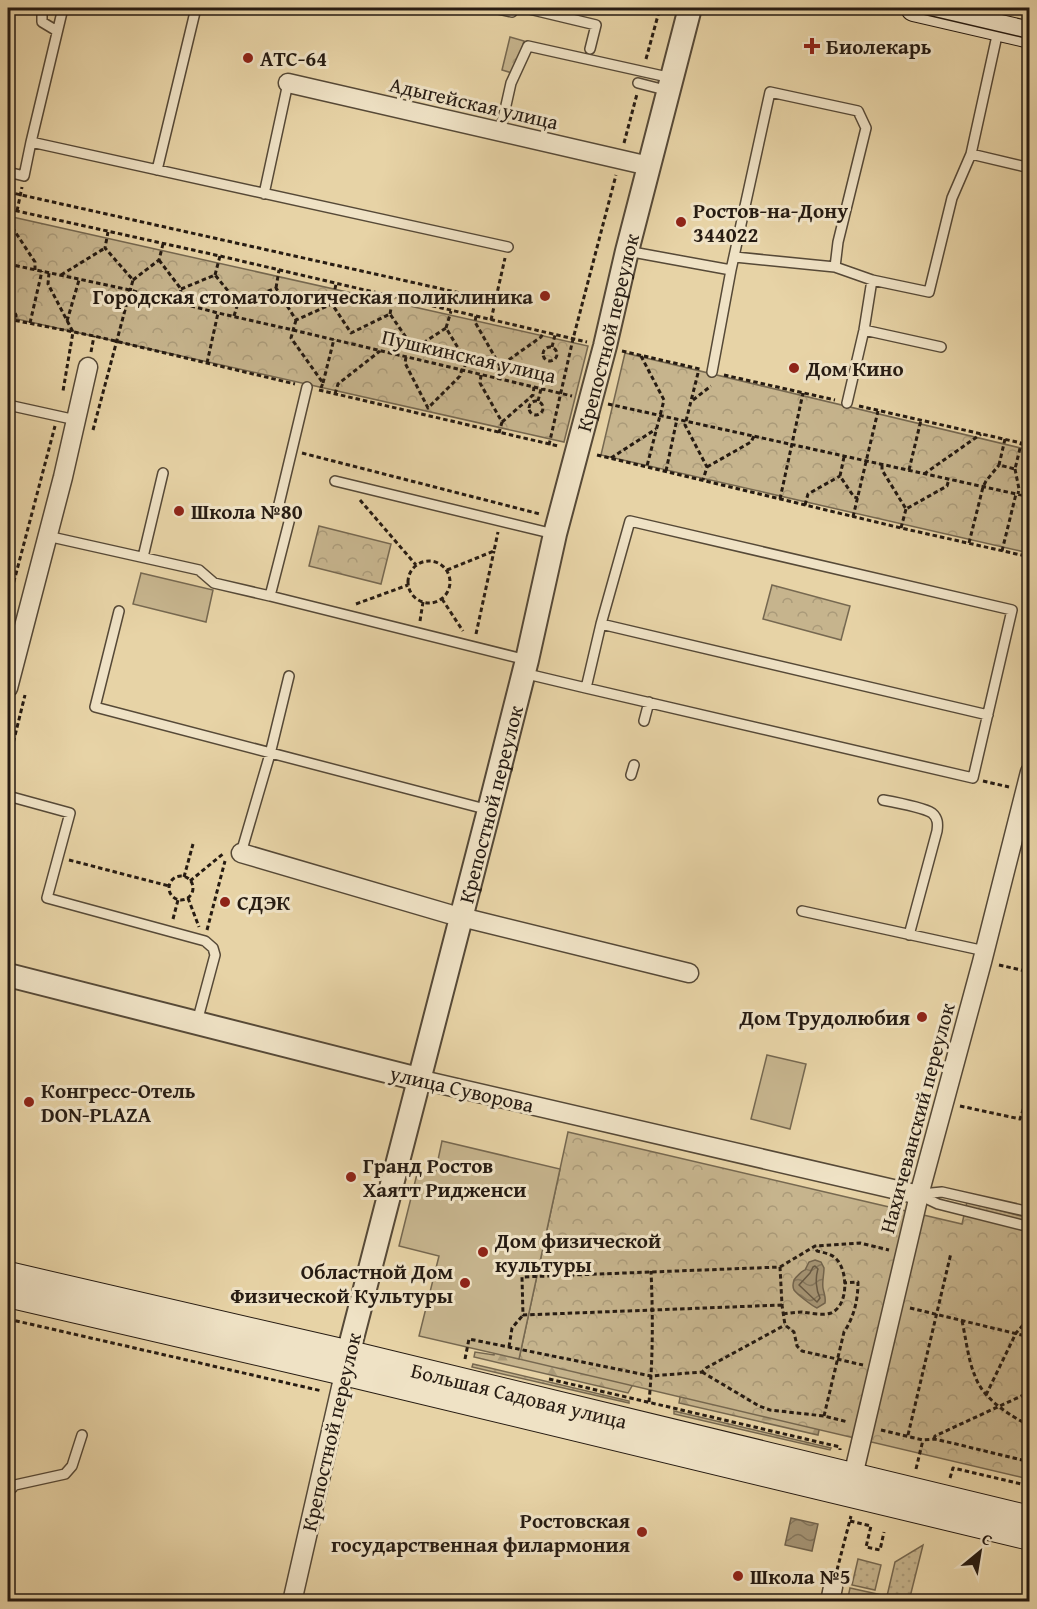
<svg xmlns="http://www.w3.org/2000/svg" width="1037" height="1609" font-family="'Gentium Book Plus',serif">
  <defs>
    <pattern id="grass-dots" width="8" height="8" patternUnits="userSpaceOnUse" patternTransform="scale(1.5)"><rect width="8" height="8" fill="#c6b48d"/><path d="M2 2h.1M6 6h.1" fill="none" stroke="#aa9a79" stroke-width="1.8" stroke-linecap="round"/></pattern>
    <pattern id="forest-firs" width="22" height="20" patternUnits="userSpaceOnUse" patternTransform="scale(1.5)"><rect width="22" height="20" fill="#c6b48d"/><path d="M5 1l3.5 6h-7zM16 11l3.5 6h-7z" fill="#aa9a79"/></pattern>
    <pattern id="park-crowns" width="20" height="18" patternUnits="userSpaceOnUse" patternTransform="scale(1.5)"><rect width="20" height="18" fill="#c6b48d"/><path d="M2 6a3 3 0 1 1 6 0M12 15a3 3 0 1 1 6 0" fill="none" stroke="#aa9a79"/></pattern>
    <pattern id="water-waves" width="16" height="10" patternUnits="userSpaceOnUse" patternTransform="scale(1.5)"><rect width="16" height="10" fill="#a59474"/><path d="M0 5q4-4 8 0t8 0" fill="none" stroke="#86785e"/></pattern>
  </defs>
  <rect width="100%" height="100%" fill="#e7d3a6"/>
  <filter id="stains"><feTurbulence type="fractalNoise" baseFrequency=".00333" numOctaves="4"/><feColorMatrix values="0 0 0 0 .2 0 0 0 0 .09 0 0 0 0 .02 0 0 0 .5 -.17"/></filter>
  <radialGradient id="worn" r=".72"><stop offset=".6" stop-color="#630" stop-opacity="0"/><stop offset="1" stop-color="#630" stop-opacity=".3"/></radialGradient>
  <!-- grass -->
  <path fill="url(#grass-dots)" stroke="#766850" stroke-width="1.5" d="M473 1364 629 1401V1403L472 1367Z
    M674 1411 831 1448 830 1450 674 1414Z
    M923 1545 909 1601 887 1596 895 1562Z
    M858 1559 881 1565 875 1590 852 1585Z"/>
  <!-- forest -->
  <path fill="url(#forest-firs)" stroke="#766850" stroke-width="1.5" d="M495 1350 636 1379 628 1393 474 1357 475 1352 494 1355Z
    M681 1392 821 1421 818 1435 679 1403Z"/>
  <!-- park -->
  <path fill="url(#park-crowns)" stroke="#766850" stroke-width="1.5" d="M510 37 524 41 520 56 512 73 502 70Z
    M8 216 588 346 564 442 8 317Z
    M625 353 1029 450V553L601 455Z
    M319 526 391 544 381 584 309 566Z
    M772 585 850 606 841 640 763 619Z
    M568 1132 962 1224 967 1202 1029 1218V1479L519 1359Z
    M850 1588 909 1601H870L855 1598 853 1601 847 1602Z"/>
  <!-- pitch -->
  <path fill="#c6b48d" stroke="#766850" stroke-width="1.5" d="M141 573 213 590 206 622 133 604Z
    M767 1055 806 1064 790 1129 751 1119Z
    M442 1141 560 1169 519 1359 419 1336 439 1256 399 1246 418 1170 435 1174Z"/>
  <!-- water -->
  <path fill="url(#water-waves)" stroke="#72644d" stroke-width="1.5" d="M815 1260 821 1262 824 1268C824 1275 822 1281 823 1288 824 1294 826 1297 825 1303L817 1308C812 1306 797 1294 794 1290 792 1286 793 1284 794 1280 796 1277 803 1270 805 1270L809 1262Z
    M791 1518 818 1524 812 1551 785 1545Z"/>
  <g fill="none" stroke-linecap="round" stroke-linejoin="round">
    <!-- shore -->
    <path stroke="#665843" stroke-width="1.5" d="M815 1266 818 1269C815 1278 816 1290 820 1298L817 1302 799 1285 810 1273 813 1267Z"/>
    <defs>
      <path id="service" d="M42 8V22L57 31
        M493 8 512 12 513 8
        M525 8 596 25 590 49
        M638 83 669 91
        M500 132 511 83 528 46 672 78
        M31 142 63 8
        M971 154 1030 168
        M157 170 196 8
        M8 172 24 176 31 142 508 247
        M264 194 288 83
        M627 251 731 270
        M735 257 835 267 872 280 929 292 952 198 971 154 998 31
        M864 330 941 347
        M712 372 731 270 770 92 858 111 866 128 838 242 835 267
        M847 403 864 330 872 280
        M8 405 76 420
        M335 481 554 534
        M47 536 199 570 214 583 270 596 290 518 279 504 307 387
        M143 557 163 473
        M270 596 527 660
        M119 611 95 707 489 810
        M601 624 988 715
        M523 673 586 688 973 778 1012 610 630 521 601 624 586 688
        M644 721 649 702
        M631 775 634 765
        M8 796 70 813 47 898 205 941 213 948 215 955 197 1022
        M883 800C894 802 924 808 932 813 938 818 938 824 937 831L909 935
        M241 853 270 754 289 676
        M802 911 985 951
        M921 1194 942 1192 1030 1212
        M919 1195 938 1204 1030 1227
        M8 1498 9 1491 15 1485 65 1474 72 1466 82 1435"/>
      <path id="minor" d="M288 83 649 166
        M8 688 63 477 88 367
        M241 853 449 914 689 973
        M418 1079 919 1195
        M853 1476 919 1195 982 962 1030 772
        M292 1602 347 1361
        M830 1602 833 1587"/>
      <g id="tertiary">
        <path d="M8 975 418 1079"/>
        <path id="s1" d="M348 1354 489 810 527 660 555 534 605 346 627 251 690 8"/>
      </g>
      <g id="secondary">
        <path d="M914 8 1030 35"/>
        <path id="s2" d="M8 1275 337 1351 1030 1519"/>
        <path d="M8 1294 344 1372 1030 1537"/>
      </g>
    </defs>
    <!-- service casing -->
    <use href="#service" stroke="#564937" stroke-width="12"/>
    <!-- minor casing -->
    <use href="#minor" stroke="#564937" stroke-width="21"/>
    <!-- tertiary casing -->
    <use href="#tertiary" stroke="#564937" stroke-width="26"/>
    <!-- secondary casing -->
    <use href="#secondary" stroke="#261b12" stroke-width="28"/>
    <!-- path -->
    <path stroke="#261b12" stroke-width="3" stroke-dasharray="4.5 3" stroke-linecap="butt" d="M646 59 660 8
      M624 143 637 94
      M8 192 496 301
      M8 209 220 256 587 342
      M17 211 22 187
      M8 221 35 262V270
      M159 260 181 289 179 304
      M8 264 130 290 218 313 293 330 572 396
      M49 273 48 284 73 332 63 391
      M61 275 105 248
      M215 275 220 256
      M133 280 159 260 163 244
      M8 285 12 265
      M276 288 279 270
      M181 289 215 275 238 303 276 288 296 320 332 304 351 333 390 314 414 349 446 328 466 361 464 370
      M8 300 16 315V320
      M332 304 336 284
      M390 314 393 298
      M234 316 238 303
      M476 316 475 322 500 366 541 337 543 333
      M8 319 94 336 295 384
      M296 320 291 338 323 383 321 388
      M491 320 505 258
      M67 321 79 280
      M30 323 42 271
      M446 328 451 311
      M552 347 555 335
      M543 354a7 7 0 1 1 14 0a7 7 0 1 1-14 0Z
      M622 351 700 369
      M91 352 94 336
      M641 356 664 400 647 466
      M406 357 405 363 428 408 460 376 462 369
      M207 363 218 313
      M698 373 685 425 707 467 703 480
      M481 375 480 383 502 422 499 433
      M724 375 835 400
      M498 379 500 366
      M323 383 334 339
      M319 390 558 446
      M335 394 338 384 380 351
      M693 400 711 386
      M538 401 541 389
      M529 408a7 7 0 1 1 14 0a7 7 0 1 1-14 0Z
      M608 404 1030 497
      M859 406 1030 445
      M502 422 533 395 534 387
      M93 430 133 280 105 248 108 232
      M1005 439 999 465 1015 469 1021 444
      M549 445 573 339 616 175
      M302 453 540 514
      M597 455 901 528 1030 557
      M844 457 840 476 854 497 858 498
      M611 458 656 429
      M882 465V470L906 509 947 486 949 479
      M707 467 751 442 754 436
      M1015 469 1019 489 1018 494
      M909 470 921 420
      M666 471 677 419
      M924 474 981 434
      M780 499 803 393
      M360 500 416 565
      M805 505 808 494 840 476
      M853 517 878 411
      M901 528 906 509
      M969 543 983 487 986 481 999 465
      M1002 551 1016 494
      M408 582a21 21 0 1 1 42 0a21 21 0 1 1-42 0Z
      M447 570 494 551 498 532
      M442 599 463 631
      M8 604 55 426
      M356 604 408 585
      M420 621 423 602
      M476 634 494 551
      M8 764 25 695
      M983 781 1009 787
      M69 860 169 886
      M169 888a12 12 0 1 1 24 0a12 12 0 1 1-24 0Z
      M184 877 193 844
      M190 881 224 853
      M188 898 199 927
      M173 919 178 900
      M207 930 225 861
      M999 965 1030 972
      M960 1106 1020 1119 1024 1107 1030 1084
      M780 1267 815 1246 860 1243 889 1250
      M782 1305 523 1315 522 1277 780 1267 782 1305 785 1325 794 1332 797 1346 802 1351 863 1365
      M910 1308 1030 1337
      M783 1314C790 1313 796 1312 802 1312 811 1313 822 1316 831 1313 848 1306 848 1274 838 1261 833 1254 825 1253 817 1251L815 1246
      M8 1319 322 1391
      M962 1321C966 1338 968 1360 975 1376 983 1399 1009 1415 1030 1426
      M509 1347 512 1328 523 1315
      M465 1359 469 1339 651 1376 702 1372 706 1368 785 1325
      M702 1372 759 1406 770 1410 824 1416 848 1422
      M549 1379 840 1447V1450
      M986 1395 1016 1333 1030 1317
      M649 1402C653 1359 653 1315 651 1271
      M824 1416 844 1332C854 1317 858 1300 858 1282L844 1283
      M881 1430 923 1440 934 1439 952 1443 1030 1462
      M908 1435 951 1253
      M934 1439 935 1436 1030 1392
      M916 1469 923 1440
      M950 1478 953 1468 1030 1486
      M850 1521 871 1526 866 1547 880 1550 884 1532
      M837 1570 851 1516"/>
    <!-- service -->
    <use href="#service" stroke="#efe2c5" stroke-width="9"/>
    <!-- minor -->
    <use href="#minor" stroke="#efe2c5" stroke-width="18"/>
    <!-- tertiary -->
    <use href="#tertiary" stroke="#efe2c5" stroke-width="22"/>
    <!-- secondary -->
    <use href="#secondary" stroke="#efe2c5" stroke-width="26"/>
    <!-- tram -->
    <path stroke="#261b12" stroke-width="1.5" d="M897 8 1030 39"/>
  </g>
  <!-- markers -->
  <g fill="#8f2418" stroke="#efe2c5" stroke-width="2">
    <path d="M809 37h6v6h6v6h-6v6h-6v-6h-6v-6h6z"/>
    <circle cx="248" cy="58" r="6"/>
    <circle cx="681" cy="222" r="6"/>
    <circle cx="545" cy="296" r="6"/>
    <circle cx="794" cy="368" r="6"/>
    <circle cx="179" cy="511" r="6"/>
    <circle cx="225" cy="902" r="6"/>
    <circle cx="922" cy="1017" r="6"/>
    <circle cx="29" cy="1102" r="6"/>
    <circle cx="351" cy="1177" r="6"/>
    <circle cx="483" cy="1252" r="6"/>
    <circle cx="465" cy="1283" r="6"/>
    <circle cx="642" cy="1532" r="6"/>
    <circle cx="738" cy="1576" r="6"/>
  </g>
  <g text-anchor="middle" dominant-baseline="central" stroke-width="6" stroke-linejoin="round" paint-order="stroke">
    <!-- poi labels -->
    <g font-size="21" font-weight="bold" fill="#261b12" stroke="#efe2c5" text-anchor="start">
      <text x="826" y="46">Биолекарь</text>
      <text x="260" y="58">АТС-64</text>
      <text x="693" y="210">Ростов-на-Дону<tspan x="693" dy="24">344022</tspan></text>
      <text x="533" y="296" text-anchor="end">Городская стоматологическая поликлиника</text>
      <text x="806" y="368">Дом Кино</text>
      <text x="191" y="511">Школа №80</text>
      <text x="237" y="902">СДЭК</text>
      <text x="910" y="1017" text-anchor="end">Дом Трудолюбия</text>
      <text x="41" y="1090">Конгресс-Отель<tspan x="41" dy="24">DON-PLAZA</tspan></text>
      <text x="363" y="1165">Гранд Ростов<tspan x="363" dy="24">Хаятт Ридженси</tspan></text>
      <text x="495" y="1240">Дом физической<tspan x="495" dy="24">культуры</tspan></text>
      <text x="453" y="1271" text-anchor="end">Областной Дом<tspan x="453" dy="24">Физической Культуры</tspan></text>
      <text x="630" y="1520" text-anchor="end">Ростовская<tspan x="630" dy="24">государственная филармония</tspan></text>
      <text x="750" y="1576">Школа №5</text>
    </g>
    <!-- street labels -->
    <g font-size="21" fill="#261b12" stroke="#efe2c5">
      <text transform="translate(474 103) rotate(13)">Адыгейская улица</text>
      <text stroke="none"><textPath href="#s1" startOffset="1054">Крепостной переулок</textPath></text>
      <text transform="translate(469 356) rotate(13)">Пушкинская улица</text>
      <text stroke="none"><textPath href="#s1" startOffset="568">Крепостной переулок</textPath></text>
      <text transform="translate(462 1089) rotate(13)">улица Суворова</text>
      <text transform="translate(917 1118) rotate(-75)">Нахичеванский переулок</text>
      <text stroke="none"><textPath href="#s2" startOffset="525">Большая Садовая улица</textPath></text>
      <text transform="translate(331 1432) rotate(-77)">Крепостной переулок</text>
    </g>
  </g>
  <!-- margin -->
  <rect width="1037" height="1609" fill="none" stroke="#e7d3a6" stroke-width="30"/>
  <rect x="9" y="9" width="1019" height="1591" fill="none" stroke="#261b12" stroke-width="3"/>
  <rect x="15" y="15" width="1007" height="1579" fill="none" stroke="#261b12" stroke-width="1.5"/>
  <!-- north arrow -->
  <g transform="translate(980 1552) rotate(30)" stroke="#efe2c5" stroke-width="4.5" paint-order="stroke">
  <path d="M0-4.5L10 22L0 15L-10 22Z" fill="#261b12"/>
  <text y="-9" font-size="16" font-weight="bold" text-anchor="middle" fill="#261b12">С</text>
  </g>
  <rect width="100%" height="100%" filter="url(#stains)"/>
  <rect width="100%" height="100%" fill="url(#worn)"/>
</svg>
